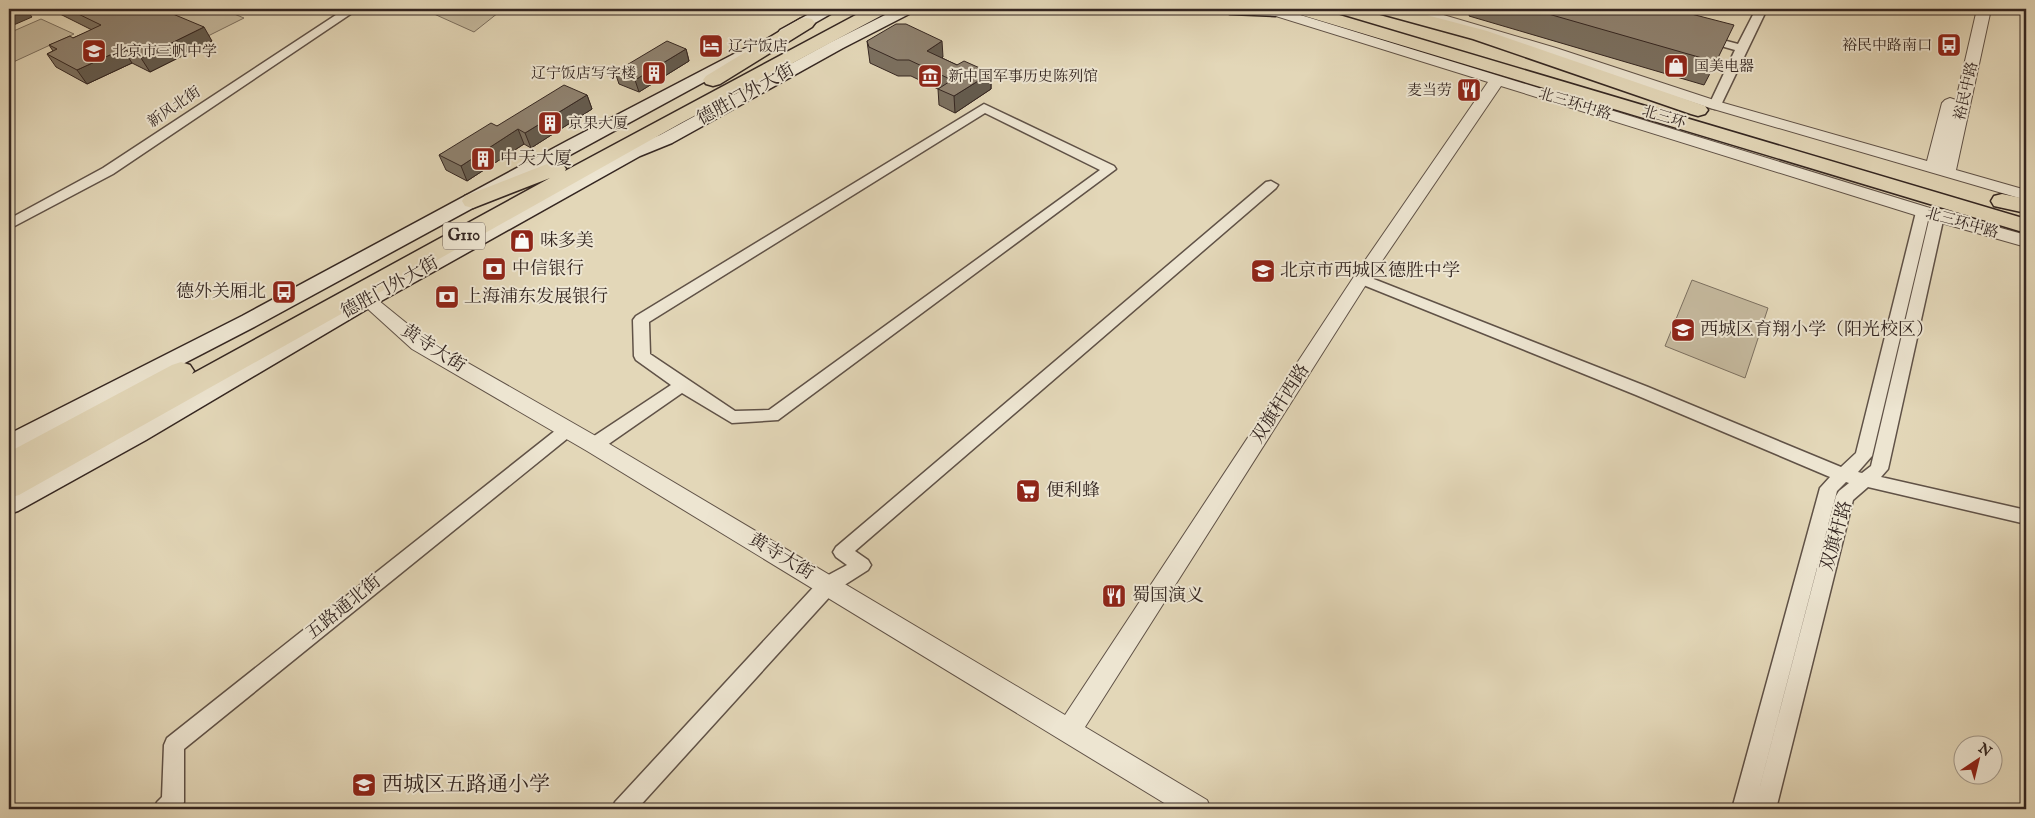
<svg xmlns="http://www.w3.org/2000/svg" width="2035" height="818" font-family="'IM FELL English','Noto Serif SC',serif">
  <rect width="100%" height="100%" fill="#e3d7b8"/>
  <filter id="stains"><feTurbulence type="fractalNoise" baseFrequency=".004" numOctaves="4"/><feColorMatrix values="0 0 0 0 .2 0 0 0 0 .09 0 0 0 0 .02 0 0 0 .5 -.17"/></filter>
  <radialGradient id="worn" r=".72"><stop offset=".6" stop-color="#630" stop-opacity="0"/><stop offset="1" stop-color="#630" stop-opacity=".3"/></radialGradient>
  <!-- green -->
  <path fill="#c5b99e" stroke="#7c7060" d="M189 9H222L244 18 206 37 167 19Z
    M423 9H503L474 32Z
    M41 19 74 34 9 64V33Z
    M1692 280 1768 308 1745 378 1665 346Z"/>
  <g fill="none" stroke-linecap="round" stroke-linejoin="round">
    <defs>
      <path id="minor" d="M345 9H358L113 174 9 229V219L103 168Z
        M1756 9H1767L1721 105 1715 109 1711 108 1709 105 1735 50 1700 40 1698 38 1704 35 1738 44Z
        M984 104 1114 166 1116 169 778 420 732 423 682 393 600 450 594 451 588 450 586 445 588 440 671 385 636 360 634 356 633 320 636 316ZM985 113 1100 170 769 410 735 411 650 354 649 322Z
        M1271 181 1278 185 1276 188 855 551 868 560 871 565 868 570 835 591 637 809H612L615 802 821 579 847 565 836 557 833 552 836 547 1266 182Z
        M1923 208 1928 209 1930 212 1872 456 1858 472 1862 473 1871 466 1930 216 1932 213H1942L1944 216 1888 469 1881 477 2026 510V524L1868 487 1853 500 1776 809H1754L1836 496 1839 491 1849 483 1846 482 1837 491 1754 809H1732L1820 488 1830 477 1636 395 1356 282 1354 279 1356 276H1366L1648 387 1841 467 1856 453 1916 212 1918 209Z
        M567 424 573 426 575 430 573 434 184 749V802L181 809H154L157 802 162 797 164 745 167 738 561 426Z"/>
      <path id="tertiary" d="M1261 9H1281L1943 212 2026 235V247L1931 220 1501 86 1367 283 1085 727 1207 800 1211 809H1174L587 451 412 349 358 300 361 296 367 294 373 296 426 339 601 439 1065 715 1355 275 1488 82 1263 12Z
        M1402 9H1423L1556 48 1720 102 1927 161 1942 103 1945 100 1950 98 1956 100 1977 9H1991L1956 170 2026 190V200L1710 108 1546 54 1404 12Z"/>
      <path id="secondary" d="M818 9H837L834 12 792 36H780L778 33 780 30Z
        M897 9H916L913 12 843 48 672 143 640 156 374 305 146 440 18 511 9 514V493L130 428 360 295 628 148 660 135 831 42Z
        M1222 9H1281L1283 11 1280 14 1275 16 1230 14 1225 12Z
        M755 43 761 45 763 48 761 51 256 326 17 450 9 453V434L242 316 567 141Z"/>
      <path id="trunk" d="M867 9H889L886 13 681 123 19 495 9 498V452L172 365 181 362 190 365 194 371 192 374 550 178 473 208 465 206 462 201 465 196 547 164 555 163 563 164 566 169 565 171Z
        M1292 9H1319L2026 219V233L1295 13Z
        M1375 9H1404L1487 31 1705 106 1708 110 1705 114 1698 116 1691 114 1473 39 1378 13Z
        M806 18 812 19 815 23 812 27 720 84 713 86 706 84 703 80 706 76 800 19Z
        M2002 194 2026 199V213L1994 206 1991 201 1994 196Z"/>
    </defs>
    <!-- minor casing -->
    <use href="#minor" stroke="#605247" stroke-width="3"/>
    <!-- tertiary casing -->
    <use href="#tertiary" stroke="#605247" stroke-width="2"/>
    <!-- secondary casing -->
    <use href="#secondary" stroke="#342621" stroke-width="3"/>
    <!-- trunk casing -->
    <use href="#trunk" stroke="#342621" stroke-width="3"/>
    <!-- minor -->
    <use href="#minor" fill="#ede5d1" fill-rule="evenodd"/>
    <!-- tertiary -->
    <use href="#tertiary" fill="#ede5d1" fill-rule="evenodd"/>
    <!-- secondary -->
    <use href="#secondary" fill="#ede5d1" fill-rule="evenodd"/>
    <!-- trunk -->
    <use href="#trunk" fill="#e3d7b8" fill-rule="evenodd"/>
  </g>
  <!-- wall -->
  <path fill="#7b7060" stroke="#342621" d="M50 9H184L173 14 212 41 150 72 132 63 87 84 56 67 47 54 53 51 49 45 73 38 92 30Z
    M1471 9H1672L1716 62 1704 85 1469 16Z
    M867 41 943 57 942 58 957 65 991 73V89L955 113 939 105 938 89 911 76H898L870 63Z
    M686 49 689 61 639 92 619 84 615 72Z
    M587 95 592 109 531 148 524 144 467 181 446 170 439 155 497 126Z"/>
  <!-- shaded-wall -->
  <path fill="#645b4e" stroke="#342621" d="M9 9H26L32 17 9 27Z
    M155 9H184L162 19Z
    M204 27 212 41 150 72 141 58Z
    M942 41 943 57 928 67 927 51Z
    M123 49 132 63 87 84 77 70Z
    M686 49 689 61 639 92 635 80Z
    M991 73V89L955 113 954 96Z
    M587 95 592 109 531 148 525 133Z
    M518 129 524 144 467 181 461 166Z"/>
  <!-- building -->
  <path fill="#8f8270" stroke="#342621" d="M68 9H161L204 27 141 58 123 49 77 70 47 54 57 49 49 45 70 36 73 38 101 25Z
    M1531 9H1672L1734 25 1716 62Z
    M896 24H906L942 41 927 51 957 65 964 61 991 73 954 96 938 89 952 80 909 60H897L869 47 867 41Z
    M667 41 686 49 635 80 615 72Z
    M564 85 587 95 525 133 518 129 461 166 439 155 491 123 497 126Z"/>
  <!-- icons -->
  <defs>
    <symbol id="bus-square" viewBox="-11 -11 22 22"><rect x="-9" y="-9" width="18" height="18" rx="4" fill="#8f2418" stroke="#ede5d1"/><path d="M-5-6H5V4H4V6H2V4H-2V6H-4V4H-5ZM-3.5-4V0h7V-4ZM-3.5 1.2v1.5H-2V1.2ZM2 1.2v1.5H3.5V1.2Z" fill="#fff"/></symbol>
    <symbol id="hotel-square" viewBox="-11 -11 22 22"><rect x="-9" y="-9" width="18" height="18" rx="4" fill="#8f2418" stroke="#ede5d1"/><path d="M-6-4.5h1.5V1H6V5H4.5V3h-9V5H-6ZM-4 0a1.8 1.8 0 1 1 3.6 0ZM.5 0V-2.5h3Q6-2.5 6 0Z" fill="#fff"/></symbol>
    <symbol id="school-square" viewBox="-11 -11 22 22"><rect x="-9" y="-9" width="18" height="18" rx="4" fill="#8f2418" stroke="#ede5d1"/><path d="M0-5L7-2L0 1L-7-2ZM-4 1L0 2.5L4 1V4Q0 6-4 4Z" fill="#fff"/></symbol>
    <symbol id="shop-square" viewBox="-11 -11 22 22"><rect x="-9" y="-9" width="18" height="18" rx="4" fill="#8f2418" stroke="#ede5d1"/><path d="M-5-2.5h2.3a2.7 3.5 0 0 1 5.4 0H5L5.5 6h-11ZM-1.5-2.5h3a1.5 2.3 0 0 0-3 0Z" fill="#fff"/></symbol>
    <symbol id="building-square" viewBox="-11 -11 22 22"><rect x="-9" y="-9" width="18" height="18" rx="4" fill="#8f2418" stroke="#ede5d1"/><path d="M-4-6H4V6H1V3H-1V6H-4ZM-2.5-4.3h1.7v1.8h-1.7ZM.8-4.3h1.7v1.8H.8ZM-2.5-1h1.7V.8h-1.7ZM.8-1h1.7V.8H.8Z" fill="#fff"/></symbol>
    <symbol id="museum-square" viewBox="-11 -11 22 22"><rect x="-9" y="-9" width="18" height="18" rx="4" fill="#8f2418" stroke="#ede5d1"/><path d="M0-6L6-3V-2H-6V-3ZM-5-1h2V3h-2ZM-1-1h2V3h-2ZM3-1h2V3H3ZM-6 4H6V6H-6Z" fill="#fff"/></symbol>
    <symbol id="restaurant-square" viewBox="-11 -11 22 22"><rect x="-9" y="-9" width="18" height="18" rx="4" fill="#8f2418" stroke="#ede5d1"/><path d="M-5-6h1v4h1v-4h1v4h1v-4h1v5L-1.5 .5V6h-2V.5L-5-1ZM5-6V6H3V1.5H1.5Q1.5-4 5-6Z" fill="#fff"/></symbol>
    <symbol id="bank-square" viewBox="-11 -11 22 22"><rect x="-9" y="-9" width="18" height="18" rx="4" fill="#8f2418" stroke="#ede5d1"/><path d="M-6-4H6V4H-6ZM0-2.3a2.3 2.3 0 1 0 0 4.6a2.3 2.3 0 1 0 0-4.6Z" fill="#fff"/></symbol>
    <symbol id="supermarket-square" viewBox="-11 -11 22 22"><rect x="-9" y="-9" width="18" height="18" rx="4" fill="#8f2418" stroke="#ede5d1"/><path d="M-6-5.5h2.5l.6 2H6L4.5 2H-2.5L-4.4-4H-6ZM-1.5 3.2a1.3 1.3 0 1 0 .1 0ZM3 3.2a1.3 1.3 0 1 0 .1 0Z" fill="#fff"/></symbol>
  </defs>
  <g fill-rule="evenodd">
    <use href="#bus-square" x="1935" y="31" width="28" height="28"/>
    <use href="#hotel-square" x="697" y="32" width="28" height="28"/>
    <use href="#school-square" x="80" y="37" width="28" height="28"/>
    <use href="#shop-square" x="1662" y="52" width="28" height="28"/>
    <use href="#building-square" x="640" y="59" width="28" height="28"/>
    <use href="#museum-square" x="916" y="62" width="28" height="28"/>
    <use href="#restaurant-square" x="1455" y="76" width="28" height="28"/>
    <use href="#building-square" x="536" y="109" width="28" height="28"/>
    <use href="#building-square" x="469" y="145" width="28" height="28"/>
    <use href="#shop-square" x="508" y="227" width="28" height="28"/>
    <use href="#bank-square" x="480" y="255" width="28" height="28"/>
    <use href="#school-square" x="1249" y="257" width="28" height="28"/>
    <use href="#bus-square" x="270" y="278" width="28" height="28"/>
    <use href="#bank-square" x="433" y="283" width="28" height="28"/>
    <use href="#school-square" x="1669" y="316" width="28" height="28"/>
    <use href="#supermarket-square" x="1014" y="477" width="28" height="28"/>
    <use href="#restaurant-square" x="1100" y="582" width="28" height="28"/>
    <use href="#school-square" x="350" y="771" width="28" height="28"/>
  </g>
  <g text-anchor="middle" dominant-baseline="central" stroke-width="4" stroke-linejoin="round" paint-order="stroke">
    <!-- far-poi labels -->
    <g font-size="15" fill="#342621" stroke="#ede5d1" text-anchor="start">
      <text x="1932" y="45" text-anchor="end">裕民中路南口</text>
      <text x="728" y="46">辽宁饭店</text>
      <text x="112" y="51">北京市三帆中学</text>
      <text x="1694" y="66">国美电器</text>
      <text x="636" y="73" text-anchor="end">辽宁饭店写字楼</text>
      <text x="948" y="76">新中国军事历史陈列馆</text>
      <text x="1452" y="90" text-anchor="end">麦当劳</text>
      <text x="568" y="123">京果大厦</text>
    </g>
    <!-- far-street labels -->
    <g font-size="15" fill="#342621" stroke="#ede5d1">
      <text transform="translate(1966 91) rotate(-77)">裕民中路</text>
      <text transform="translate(1575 104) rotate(17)">北三环中路</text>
      <text transform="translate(174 107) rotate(-34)">新风北街</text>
      <text transform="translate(1664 117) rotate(17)">北三环</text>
      <text transform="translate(1962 223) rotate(16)">北三环中路</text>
    </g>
    <!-- shield labels -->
    <rect fill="#ede5d1" stroke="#6c5f56" stroke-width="1" x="443" y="222.5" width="42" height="27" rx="4"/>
    <g font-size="16" font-weight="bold" fill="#342621">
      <text x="464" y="236">G110</text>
    </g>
    <!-- street labels -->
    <g font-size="18" fill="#342621" stroke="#ede5d1">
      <text transform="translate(746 95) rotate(-29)">德胜门外大街</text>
      <text transform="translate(390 288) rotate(-29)">德胜门外大街</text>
      <text transform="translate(433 349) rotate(33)">黄寺大街</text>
      <text transform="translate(1281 404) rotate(-57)">双旗杆西路</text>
      <text transform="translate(1837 536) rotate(-74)">双旗杆路</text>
      <text transform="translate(781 557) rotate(31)">黄寺大街</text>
      <text transform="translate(344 608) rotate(-39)">五路通北街</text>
    </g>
    <!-- poi labels -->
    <g font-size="18" fill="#342621" stroke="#ede5d1" text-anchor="start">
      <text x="500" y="159">中天大厦</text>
      <text x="540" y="241">味多美</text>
      <text x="512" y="269">中信银行</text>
      <text x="1280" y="271">北京市西城区德胜中学</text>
      <text x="266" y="292" text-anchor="end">德外关厢北</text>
      <text x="464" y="297">上海浦东发展银行</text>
      <text x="1700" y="330">西城区育翔小学（阳光校区）</text>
      <text x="1046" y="491">便利蜂</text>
      <text x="1132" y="596">蜀国演义</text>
    </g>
    <!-- near-poi labels -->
    <g font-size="21" fill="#342621" stroke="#ede5d1" text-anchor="start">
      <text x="382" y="785">西城区五路通小学</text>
    </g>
  </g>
  <!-- margin -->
  <rect width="2035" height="818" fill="none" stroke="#e3d7b8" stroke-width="30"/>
  <rect x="10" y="10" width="2015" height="798" fill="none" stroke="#342621" stroke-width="2.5"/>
  <rect x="15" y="15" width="2005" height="788" fill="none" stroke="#342621"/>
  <!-- north arrow -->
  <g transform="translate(1978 760) rotate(35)"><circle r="24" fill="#ede5d1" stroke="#a3998b"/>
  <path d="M0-4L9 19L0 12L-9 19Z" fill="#8f2418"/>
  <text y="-8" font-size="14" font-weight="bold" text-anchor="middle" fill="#342621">N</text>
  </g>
  <rect width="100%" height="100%" filter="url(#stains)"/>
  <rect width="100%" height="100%" fill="url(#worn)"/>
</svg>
